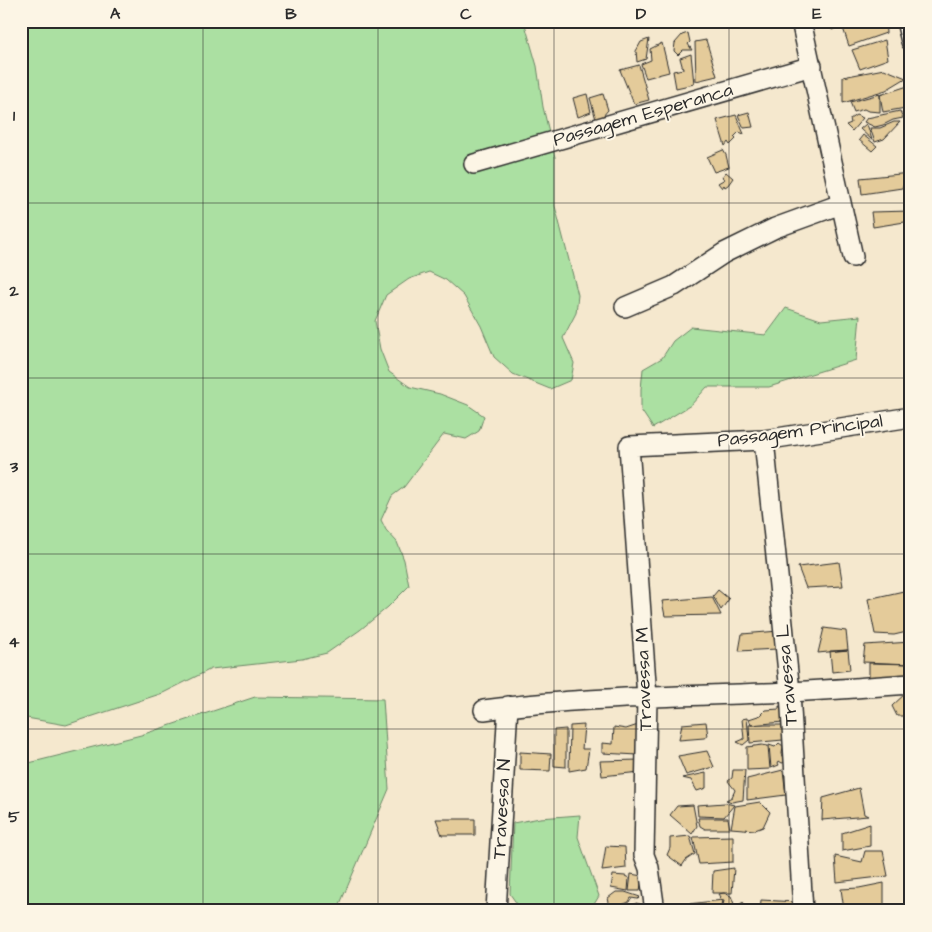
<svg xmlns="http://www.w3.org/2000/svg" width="932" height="932" font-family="'Architects Daughter',sans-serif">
  <rect width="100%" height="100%" fill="#f5e8ce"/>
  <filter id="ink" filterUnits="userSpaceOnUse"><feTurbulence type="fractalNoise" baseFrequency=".02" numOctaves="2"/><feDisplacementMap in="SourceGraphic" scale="10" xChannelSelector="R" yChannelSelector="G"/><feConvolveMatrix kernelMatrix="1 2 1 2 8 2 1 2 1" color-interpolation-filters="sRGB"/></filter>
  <g filter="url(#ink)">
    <!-- green -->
    <path fill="#abe0a2" stroke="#6b8666" d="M21 21H524L537 66 543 107 555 157V206L578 295 576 313 563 338 574 363 571 380 550 389 513 374 494 357 481 326 464 296 446 280 429 272 409 279 386 295 375 321 380 349 389 372 410 387 440 394 468 405 484 416 479 431 466 439 444 434 404 487 392 496 381 520 386 530 397 542 404 560 409 586 388 607 360 630 327 653 302 659 211 669 163 693 66 725 21 717Z
      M786 308 821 320 860 316 856 360 769 387H707L691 405 653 428 641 410V389L643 369 662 358 673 341 691 327 766 335Z
      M255 697 383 699 389 789 337 911H21V765L141 735Z
      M580 815 578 837 599 896 590 911H522L510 894 513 823 540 818Z"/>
    <!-- building -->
    <path fill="#e4cb9a" stroke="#2b2b2b" d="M830 21H847V22L832 30Z
      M874 21H885L886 33 849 46 843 28Z
      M688 33 690 42 688 44 692 50H683L678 55 674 51 675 43 682 35Z
      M649 39 646 59 637 62 636 51 641 42Z
      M706 40 717 76 696 81 695 42Z
      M885 40 888 59 860 69 852 50Z
      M662 43 669 72 646 78 641 64 651 60 650 49Z
      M691 54 694 84 676 88 673 71 683 69 680 58Z
      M639 65 649 100 634 104 620 70Z
      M884 69 906 78 886 90 843 103V77Z
      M911 85V107L883 112 880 95Z
      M587 94 591 112 578 117 573 98Z
      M603 94 608 110 597 123 590 98Z
      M880 94V112L868 111 864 109 854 112 850 102Z
      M900 111 903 118 893 120 883 125 875 127 864 122 867 118Z
      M749 112 753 127 744 128 738 115Z
      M736 115 744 134 739 132 734 137 736 139 730 145 728 142 725 146 717 120Z
      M856 115 863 118 852 131 846 125 851 123 850 119Z
      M894 122H900L884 139 875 142 870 128H880Z
      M866 124 868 127 872 140 860 129Z
      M863 135 877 146 872 151 859 140Z
      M723 150 726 155 729 167 714 172 707 157Z
      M726 172 733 178 728 185 725 187 724 185 722 188 718 183 725 179 722 177Z
      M910 173 902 188 862 194 860 178Z
      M911 211V221L873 227 871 212Z
      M839 562 843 586 806 588 798 567Z
      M718 590 729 599 721 610 713 596Z
      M908 590 911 591V631L894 635 875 634 868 599Z
      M712 597 721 615 665 616 662 601Z
      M824 628 846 631 848 650 818 653Z
      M779 631 777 649 739 651 742 634Z
      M911 642V664L863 662 865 645Z
      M848 650 850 670 832 672 830 651Z
      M869 663 911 664V674L869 681Z
      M906 693 911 716H897L892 706Z
      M779 706 783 707V722L751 725 749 719 761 715 766 710 779 709Z
      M747 718 749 740 743 745 737 742 744 739 742 719Z
      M706 722 708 736 704 738 679 740 682 724Z
      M584 725 582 749H589L586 768 569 771 570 726Z
      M638 725V755L602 753V743L613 744 614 727 626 729Z
      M749 725H787L783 740 750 743Z
      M566 729V767L554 766V730Z
      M906 729H911V744L906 742Z
      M779 743 783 746 782 754 786 762 782 763 779 761 778 763 779 765 771 768 769 745 775 747Z
      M762 745 768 746 770 769 747 770V747Z
      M707 751 714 767 686 775 678 756Z
      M520 752 551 754 550 771 520 770Z
      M639 760 640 772 602 776 600 761Z
      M733 770H745L743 800 732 802 726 800 732 797 735 790 728 781 732 778Z
      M783 770 786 795 747 800V779Z
      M706 773V788L697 791 691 780 682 778Z
      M859 788 864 814 868 816 822 820 823 798Z
      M760 802 770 812 763 827 755 830 731 828 735 806Z
      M725 803 734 805 724 817 698 816 697 805Z
      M693 805 697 826 692 834 670 815 677 806Z
      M698 818H728L730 829H705L700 826Z
      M436 819H475V835H442Z
      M870 824V846L842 851V833Z
      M690 836 695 854 686 860 682 866 667 855 670 848V838Z
      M733 836V862L699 864 693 837Z
      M606 846 625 847 626 868 602 871Z
      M865 851H883L888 876 837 882 835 856 862 862Z
      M734 868 732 893H712L713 871Z
      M631 874 642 876 640 891H629Z
      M613 875 625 876 629 878 628 891 611 888Z
      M911 879V905H908V880Z
      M884 883V906L844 910 841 889 859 888Z
      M616 892H625L640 897 638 899 631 898 629 902 619 906 614 905 610 907 608 898Z
      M724 893 731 896 734 904 725 911H722L724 900 719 899 721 897 719 894Z
      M723 900 721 911H688V904Z
      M761 900 796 902 797 911H760Z
      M743 902 746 906H757L759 911H731Z
      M636 903 643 905 642 911H629L630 908Z
      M483 906V911H452V908Z"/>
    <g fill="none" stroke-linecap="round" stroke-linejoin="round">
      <defs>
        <path id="minor" d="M801 21 853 257
          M906 21 911 41
          M474 164 812 66
          M625 307 674 286 724 253 775 228 841 204
          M764 440 790 692 803 911
          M484 710C585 696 688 697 789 692 830 690 870 687 911 684
          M496 911 508 706
          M655 911 649 868 644 855 647 697 629 446 764 440 911 417"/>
      </defs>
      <!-- minor casing -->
      <use href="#minor" stroke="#2b2b2b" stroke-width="22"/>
      <!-- minor -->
      <use href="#minor" stroke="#fcf5e5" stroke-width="19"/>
    </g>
  </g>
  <!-- grid -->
  <path fill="none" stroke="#2b2b2b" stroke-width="1" stroke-opacity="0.55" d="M203 21V911M378 21V911M554 21V911M729 21V911M21 203H911M21 378H911M21 554H911M21 729H911"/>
  <g text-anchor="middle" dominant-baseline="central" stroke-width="4" stroke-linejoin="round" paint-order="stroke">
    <!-- street labels -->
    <g font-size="19" fill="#2b2b2b" stroke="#fcf5e5">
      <text transform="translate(643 115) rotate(-16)">Passagem Esperanca</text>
      <text transform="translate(800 431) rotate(-7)">Passagem Principal</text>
      <text transform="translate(787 675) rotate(-95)">Travessa L</text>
      <text transform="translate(644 679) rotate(-92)">Travessa M</text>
      <text transform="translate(502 809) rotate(-87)">Travessa N</text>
    </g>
  </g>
  <!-- margin -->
  <rect width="932" height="932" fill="none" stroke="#fcf5e5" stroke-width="55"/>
  <rect x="28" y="28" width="876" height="876" fill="none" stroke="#2b2b2b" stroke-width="2"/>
  <g font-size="16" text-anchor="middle" font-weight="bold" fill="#2b2b2b">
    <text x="115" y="19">A</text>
    <text x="291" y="19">B</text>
    <text x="466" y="19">C</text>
    <text x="641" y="19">D</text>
    <text x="817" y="19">E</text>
    <text x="14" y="121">1</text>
    <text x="14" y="296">2</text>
    <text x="14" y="472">3</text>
    <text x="14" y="647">4</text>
    <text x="14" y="822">5</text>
  </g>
</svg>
